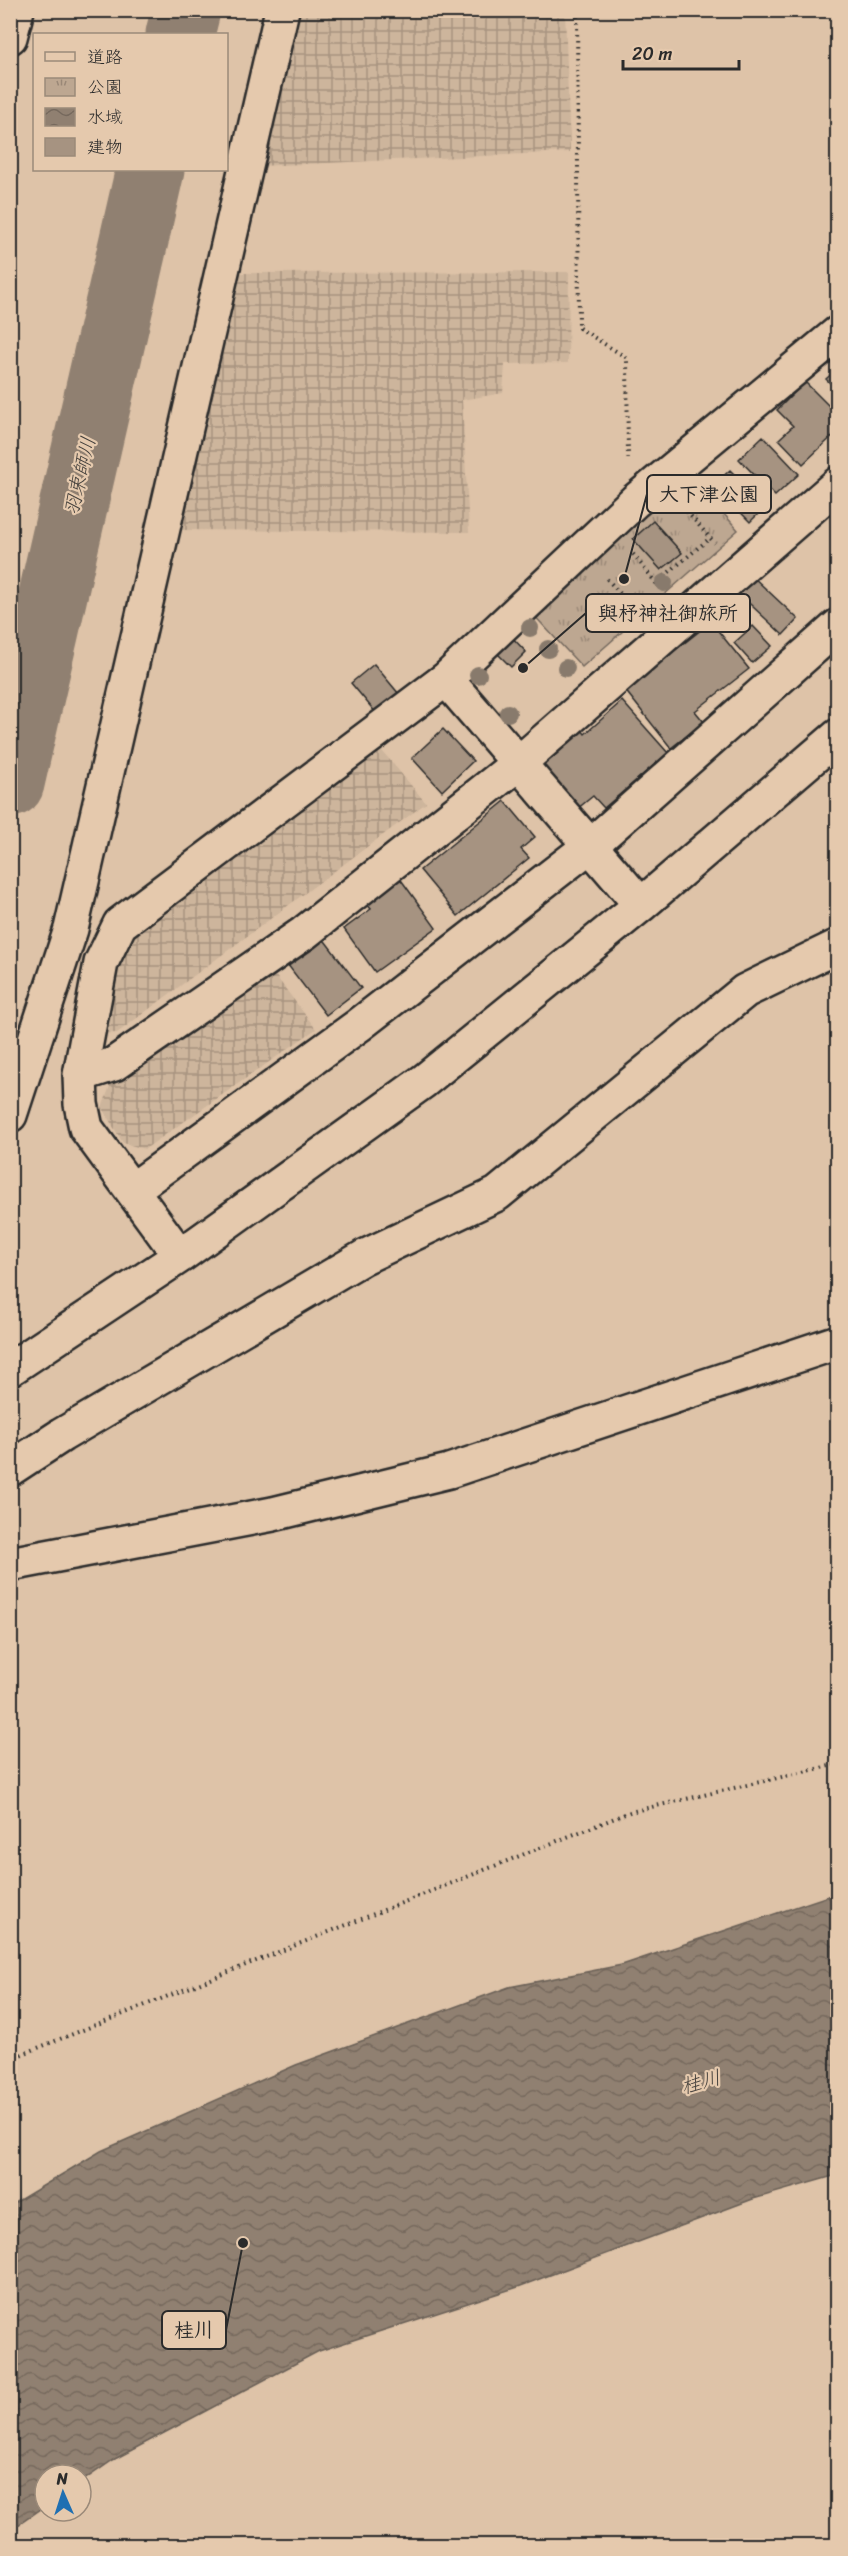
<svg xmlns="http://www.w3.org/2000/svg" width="848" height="2556" font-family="Sriracha,'Klee One',sans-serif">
  <defs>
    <pattern id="industrial-grid" width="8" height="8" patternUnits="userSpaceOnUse" patternTransform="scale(1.5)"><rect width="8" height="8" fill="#cdb59c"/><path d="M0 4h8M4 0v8" fill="none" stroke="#a7937f"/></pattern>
    <pattern id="park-tufts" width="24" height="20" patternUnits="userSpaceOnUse" patternTransform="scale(1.5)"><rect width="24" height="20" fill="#bda791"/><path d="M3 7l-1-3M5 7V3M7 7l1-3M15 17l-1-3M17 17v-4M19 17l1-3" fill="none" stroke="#9a8877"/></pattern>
    <pattern id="water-waves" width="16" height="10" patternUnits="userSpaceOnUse" patternTransform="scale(1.5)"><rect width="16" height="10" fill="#908071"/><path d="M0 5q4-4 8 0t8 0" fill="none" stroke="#76695d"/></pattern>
  </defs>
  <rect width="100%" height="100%" fill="#dec3a8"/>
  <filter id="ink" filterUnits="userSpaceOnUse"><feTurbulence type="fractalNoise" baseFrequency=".0167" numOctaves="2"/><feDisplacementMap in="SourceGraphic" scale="12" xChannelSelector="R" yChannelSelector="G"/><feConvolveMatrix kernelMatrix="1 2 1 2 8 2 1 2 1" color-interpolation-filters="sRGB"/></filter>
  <g filter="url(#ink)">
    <!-- industrial -->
    <path fill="url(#industrial-grid)" d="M291 11H565L570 152 259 166Z
      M569 272 568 363 505 364 503 393 462 400 469 532 177 530 239 273Z
      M378 746 426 803 117 1033 98 1034 116 962 142 921Z
      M272 971 316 1029 145 1149 123 1143 102 1108 111 1083Z"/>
    <!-- park -->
    <path fill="url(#park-tufts)" stroke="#74695e" stroke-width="1.5" d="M688 473 738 530 582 667 530 611Z"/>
    <!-- water -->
    <path fill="url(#water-waves)" stroke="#685e55" stroke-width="1.5" d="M837 1893V2175L753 2199 518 2287 319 2351 113 2460 81 2482V2475H45V2506L11 2530V2205L101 2151 296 2065 509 1987 622 1965Z"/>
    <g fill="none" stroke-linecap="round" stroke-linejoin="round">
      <!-- river -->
      <path stroke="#908071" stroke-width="69" d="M180 34 186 10
        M10 783 150 170"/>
    </g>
    <!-- building -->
    <path fill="#a69381" stroke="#2b2b2b" stroke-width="1.5" d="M838 368V391L826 379Z
      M805 382 838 415V431L803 464 779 439 793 426 777 410Z
      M763 436 799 474 775 496 739 459Z
      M730 470 766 506 750 522 714 485Z
      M653 521 682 553 661 570 633 539Z
      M751 575 798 619 783 635 736 591Z
      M711 622 749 669 695 711 704 722 671 748 625 690Z
      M753 626 772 646 752 663 734 643Z
      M509 634 526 652 511 667 493 649Z
      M374 664 399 694 376 713 351 683Z
      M622 701 668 753 604 808 593 796 577 809 537 763 579 726 585 734Z
      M443 729 473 761 442 791 412 758Z
      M505 801 535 837 521 849 529 858 458 916 420 870Z
      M399 877 436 928 375 972 344 929 371 909 365 902Z
      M319 933 361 988 326 1015 284 960Z"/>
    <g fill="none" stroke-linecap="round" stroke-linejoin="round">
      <defs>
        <path id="minor" d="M10 37 17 10
          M446 679 641 905
          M80 1075 114 1064 304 933 520 762 838 484
          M10 1115 71 929 282 10
          M132 1190 359 1025 591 845 838 626
          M180 1256 86 1128 81 1104 80 1075 101 963 120 924 446 679 635 501 838 333
          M10 1369 180 1256 424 1081 641 905 838 736
          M10 1469 62 1435 364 1257 497 1194 745 991 838 946
          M10 1564 273 1514 449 1471 838 1342"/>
      </defs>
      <!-- minor casing -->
      <use href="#minor" stroke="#2b2b2b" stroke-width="38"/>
      <!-- path -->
      <path stroke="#2b2b2b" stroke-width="4" stroke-dasharray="1.5 4.5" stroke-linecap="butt" d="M577 10 579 328 627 358 628 459
        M683 507 710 538
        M633 554 656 583 710 538 715 543
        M607 579 637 612
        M10 2059 630 1812 838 1764"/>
      <!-- minor -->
      <use href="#minor" stroke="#e5c9ad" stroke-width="33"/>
    </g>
    <!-- trees -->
    <g fill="#887a6c">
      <circle cx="664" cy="583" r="9"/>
      <circle cx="530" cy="628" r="9"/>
      <circle cx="548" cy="649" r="9"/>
      <circle cx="566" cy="668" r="9"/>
      <circle cx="478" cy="675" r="9"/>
      <circle cx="508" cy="713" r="9"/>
    </g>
  </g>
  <g text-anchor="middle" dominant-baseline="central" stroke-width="4.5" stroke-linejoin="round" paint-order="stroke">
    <!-- water labels -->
    <g font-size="20" font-style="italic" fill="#44403c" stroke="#e5c9ad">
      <text transform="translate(80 476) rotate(-77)">羽束師川</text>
      <text transform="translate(701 2082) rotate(-15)">桂川</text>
    </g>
  </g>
  <!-- callouts -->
  <path fill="none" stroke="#2b2b2b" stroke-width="2" d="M624 579L647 494M523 668L586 613M243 2243L226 2330"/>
  <g fill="#2b2b2b" stroke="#e5c9ad" stroke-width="2">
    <circle cx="624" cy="579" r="6"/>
    <circle cx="523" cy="668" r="6"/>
    <circle cx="243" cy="2243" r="6"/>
  </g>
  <g fill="#e5c9ad" stroke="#2b2b2b" stroke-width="2">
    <rect x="647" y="475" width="124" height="38" rx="6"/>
    <rect x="586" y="594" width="164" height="38" rx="6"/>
    <rect x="162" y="2311" width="64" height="38" rx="6"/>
  </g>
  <g font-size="20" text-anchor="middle" font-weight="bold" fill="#2b2b2b">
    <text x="709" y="501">大下津公園</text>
    <text x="668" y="620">與杼神社御旅所</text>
    <text x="194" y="2337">桂川</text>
  </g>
  <!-- margin -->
  <rect width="848" height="2556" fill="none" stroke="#e5c9ad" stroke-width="36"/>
  <rect x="18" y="18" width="812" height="2520" fill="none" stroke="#2b2b2b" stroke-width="2" filter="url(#ink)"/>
  <!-- legend -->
  <rect x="33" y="33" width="195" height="138" fill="#e5c9ad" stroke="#9b8a79" stroke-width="1.5"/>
  <rect x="45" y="52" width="30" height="9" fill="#e5c9ad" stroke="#9b8a79" stroke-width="1.5"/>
  <text x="87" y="63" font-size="18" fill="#2b2b2b">道路</text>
  <rect x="45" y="78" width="30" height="18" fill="url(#park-tufts)" stroke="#9b8a79" stroke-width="1.5"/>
  <text x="87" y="93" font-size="18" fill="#2b2b2b">公園</text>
  <rect x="45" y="108" width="30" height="18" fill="url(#water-waves)" stroke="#9b8a79" stroke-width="1.5"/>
  <text x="87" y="123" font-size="18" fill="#2b2b2b">水域</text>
  <rect x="45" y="138" width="30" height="18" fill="#a69381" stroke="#9b8a79" stroke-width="1.5"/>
  <text x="87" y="153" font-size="18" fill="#2b2b2b">建物</text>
  <!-- north arrow -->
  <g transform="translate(63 2493) rotate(357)"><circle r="28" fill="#e5c9ad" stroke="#9b8a79" stroke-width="1.5"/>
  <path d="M0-4.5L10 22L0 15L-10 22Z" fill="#1f6fb2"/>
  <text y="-9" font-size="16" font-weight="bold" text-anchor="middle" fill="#2b2b2b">N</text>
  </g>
  <!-- scale -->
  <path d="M623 60v9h116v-9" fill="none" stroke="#2b2b2b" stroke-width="3"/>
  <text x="632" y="60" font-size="18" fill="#2b2b2b" stroke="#e5c9ad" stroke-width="4.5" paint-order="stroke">20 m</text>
</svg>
